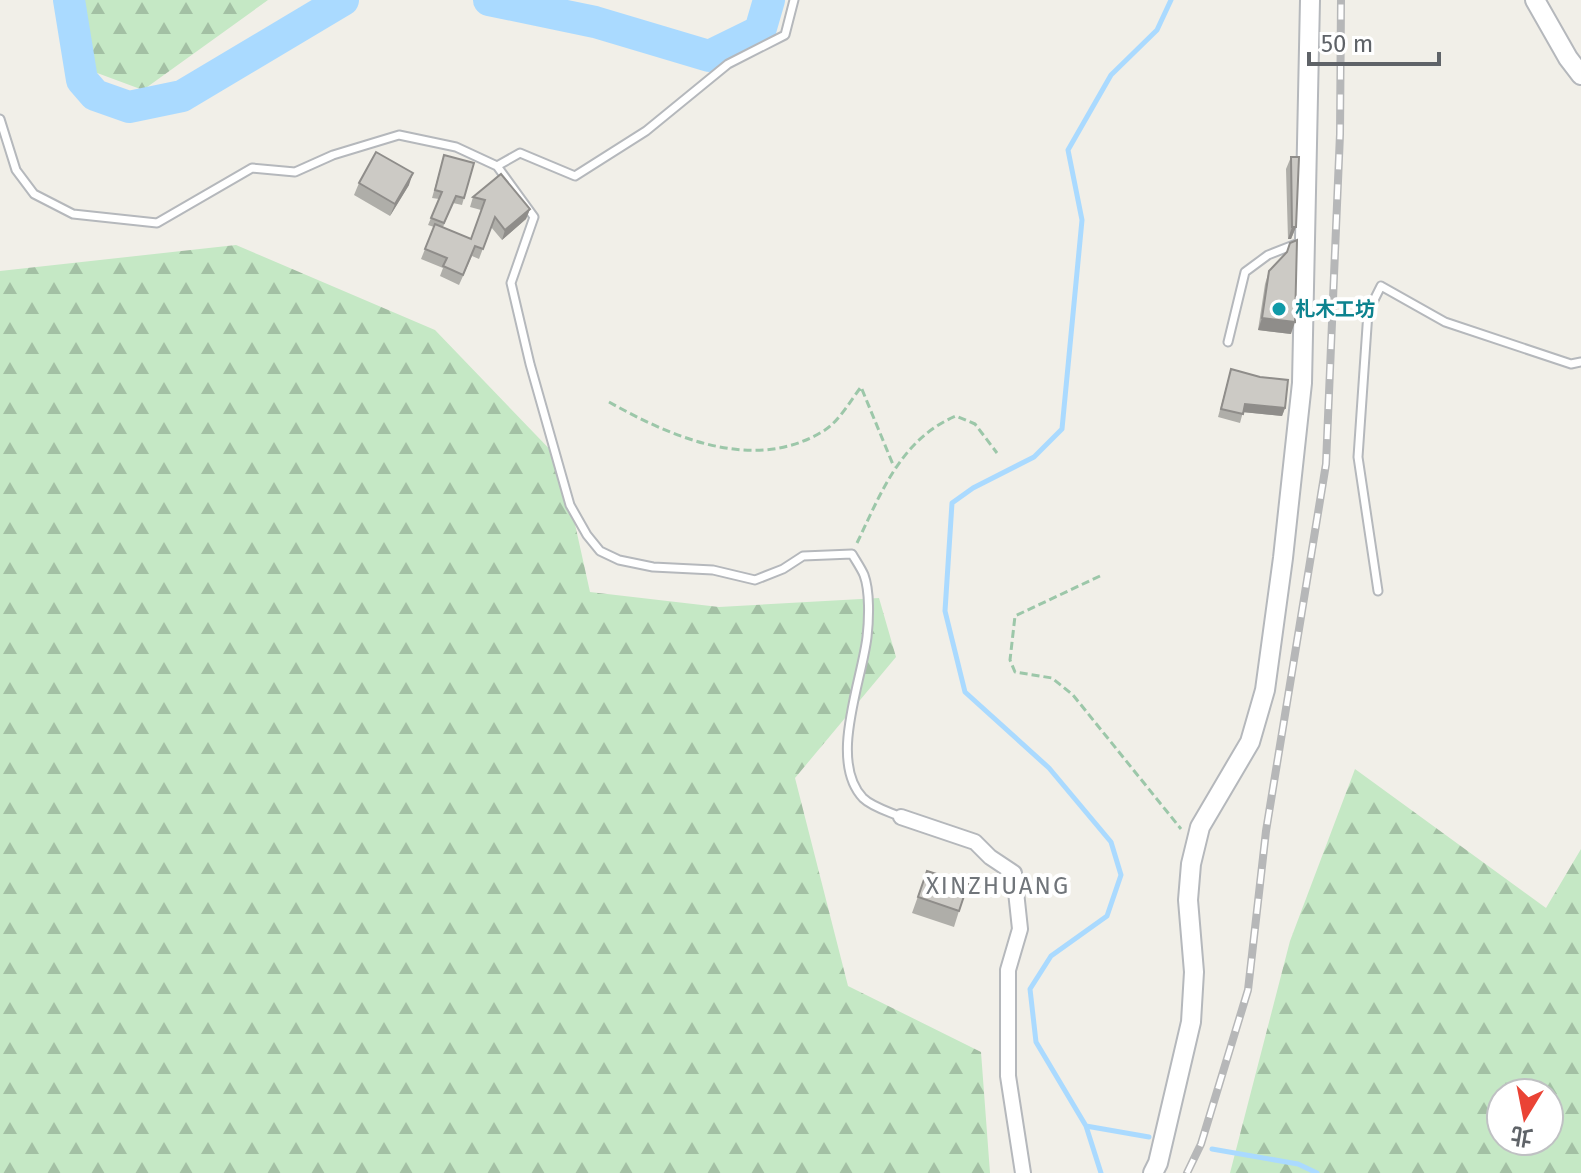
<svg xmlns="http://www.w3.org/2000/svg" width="1581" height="1173" font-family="'Fira Sans','Noto Sans TC',sans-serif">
  <defs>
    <pattern id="forest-firs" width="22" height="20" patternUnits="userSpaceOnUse" patternTransform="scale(2)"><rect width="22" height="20" fill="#c5e8c5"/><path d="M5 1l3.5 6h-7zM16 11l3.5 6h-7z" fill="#a3c0a4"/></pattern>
  </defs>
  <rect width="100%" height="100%" fill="#f1efe8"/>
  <!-- forest -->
  <path fill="url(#forest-firs)" fill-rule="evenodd" d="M74 0H268L143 90 81 67Z
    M236 245 435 330 561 461 590 592 719 607 879 598 896 657 795 778 848 986 981 1052 990 1173H0V271Z
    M1355 769 1546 908 1581 849V1173H1230L1290 941ZM1501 1093H1549V1141H1501Z"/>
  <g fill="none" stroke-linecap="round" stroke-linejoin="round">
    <!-- stream -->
    <path stroke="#aadaff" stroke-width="5" d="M1086 1126 1149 1137
      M1212 1149 1298 1164 1317 1173
      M1101 1173 1086 1126 1036 1042 1030 989 1051 956 1107 916 1121 875 1111 842 1049 768 965 692 945 611 952 503 973 488 1034 457 1062 429 1082 220 1068 150 1111 75 1157 30 1171 0"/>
    <!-- river -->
    <path stroke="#aadaff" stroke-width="32" d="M69 0 82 80 95 95 129 107 182 96 343 0
      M489 0 595 22 709 56 760 31 769 0"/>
    <defs>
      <path id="service" d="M0 119 16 170 34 194 73 214 157 223 252 168 295 172 333 155 399 135 456 147 497 166 520 153 575 176 646 131 728 64 785 35 794 0
        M497 166 534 217 511 283 530 364 570 505 587 535 600 551 619 560 653 567 713 570 755 580 783 569 803 556 852 554C856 561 861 568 864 575 870 591 869 620 867 637 862 681 828 761 863 798 872 807 890 812 901 817
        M1228 342 1245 272 1268 255 1296 244
        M1378 591 1358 457 1368 312 1381 286 1445 322 1571 364 1581 362"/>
      <path id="minor" d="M901 817 975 842 990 857 1014 873 1020 929 1008 970V1076L1023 1173"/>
      <path id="tertiary" d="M1535 0 1568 58 1581 75
        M1153 1173 1158 1163 1191 1022 1194 972 1188 900 1191 864 1200 827 1250 742 1265 690 1283 558 1302 383 1310 0"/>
    </defs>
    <!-- service casing -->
    <use href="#service" stroke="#b5b8bc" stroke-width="11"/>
    <!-- minor casing -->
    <use href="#minor" stroke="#b5b8bc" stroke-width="18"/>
    <!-- tertiary casing -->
    <use href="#tertiary" stroke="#b5b8bc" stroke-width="22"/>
    <!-- path -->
    <path stroke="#9cc7a9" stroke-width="3" stroke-dasharray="8 4" stroke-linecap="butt" d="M609 402C673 438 756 474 825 430 839 421 851 400 861 387L894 467
      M857 543C881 493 901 439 956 416L975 424 997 453
      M1100 576 1015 616 1010 660 1015 672 1052 678 1073 695 1181 829"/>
    <!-- service -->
    <use href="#service" stroke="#fff" stroke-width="7"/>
    <!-- minor -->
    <use href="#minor" stroke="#fff" stroke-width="14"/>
    <!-- tertiary -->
    <use href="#tertiary" stroke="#fff" stroke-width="18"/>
    <defs>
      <path id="rail" d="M1187 1173 1201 1144 1248 990 1266 831 1326 464 1340 134 1341 0"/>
    </defs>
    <!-- rail casing -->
    <use href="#rail" stroke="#b6b7b8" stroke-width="8"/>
    <!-- rail -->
    <use href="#rail" stroke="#fff" stroke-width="5" stroke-dasharray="15" stroke-linecap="butt"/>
  </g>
  <!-- wall -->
  <path fill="#afaea9" d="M444 155 464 198 462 205 453 203 443 227 471 239 481 210 470 207 473 197 530 209 526 219 502 240 491 227 479 259 472 256 459 285 440 276 443 268 421 259 434 227 428 225 439 199 432 198Z
    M1291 157 1296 227 1291 239H1288L1286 169Z
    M359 183 409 185 390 216 354 195Z
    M1269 271 1291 334 1258 330 1265 284Z
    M1231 369 1285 408 1282 416 1243 412 1240 423 1218 417Z
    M927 871 959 911 954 927 912 913Z"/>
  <!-- shaded-wall -->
  <path fill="#8f8d8a" d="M413 173 409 185 390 216 395 204Z
    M530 209 526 219 502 240 505 230Z
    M1292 227H1296L1291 239H1288Z
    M1262 318 1295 322 1291 334 1258 330Z
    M1245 404 1285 408 1282 416 1242 412Z"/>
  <!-- building -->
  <path fill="#cccac5" stroke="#8f8d8a" stroke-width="2" d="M376 152 413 173 395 204 359 183Z
    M444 155 474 163 464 198 456 196 444 223 431 218 442 192 435 190Z
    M1291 157H1299L1296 227H1292Z
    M501 174 530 209 505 230 495 217 483 249 475 246 463 275 443 266 447 258 425 249 435 224 471 239 485 200 473 197Z
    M1297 240 1295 322 1262 318 1269 271 1287 252 1290 243Z
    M1231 369 1260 377 1288 380 1285 408 1245 404 1243 414 1221 409Z
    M927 871 968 884 959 911 918 897Z"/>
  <!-- markers -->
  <circle fill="#0f9aa8" stroke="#fff" stroke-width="3" cx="1279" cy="309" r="8"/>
  <g text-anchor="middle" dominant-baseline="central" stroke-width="8" stroke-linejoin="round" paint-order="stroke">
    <!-- culture labels -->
    <g font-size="20" font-weight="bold" fill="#0d838f" stroke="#fff" text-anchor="start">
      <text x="1295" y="309">札木工坊</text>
    </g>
    <!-- quarter labels -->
    <g font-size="24" letter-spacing="2" fill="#70757a" stroke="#fff">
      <text x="998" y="886">XINZHUANG</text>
    </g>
  </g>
  <!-- north arrow -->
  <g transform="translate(1525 1117) rotate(190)"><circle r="38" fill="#ffffff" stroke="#bfc1c3" stroke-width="2"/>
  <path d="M0-6L14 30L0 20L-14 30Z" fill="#ea4335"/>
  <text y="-12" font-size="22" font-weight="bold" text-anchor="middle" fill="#5f6368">北</text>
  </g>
  <!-- scale -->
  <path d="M1309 52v12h130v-12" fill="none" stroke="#5f6368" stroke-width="4"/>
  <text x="1321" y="52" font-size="24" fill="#5f6368" stroke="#ffffff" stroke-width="6" paint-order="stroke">50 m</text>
</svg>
